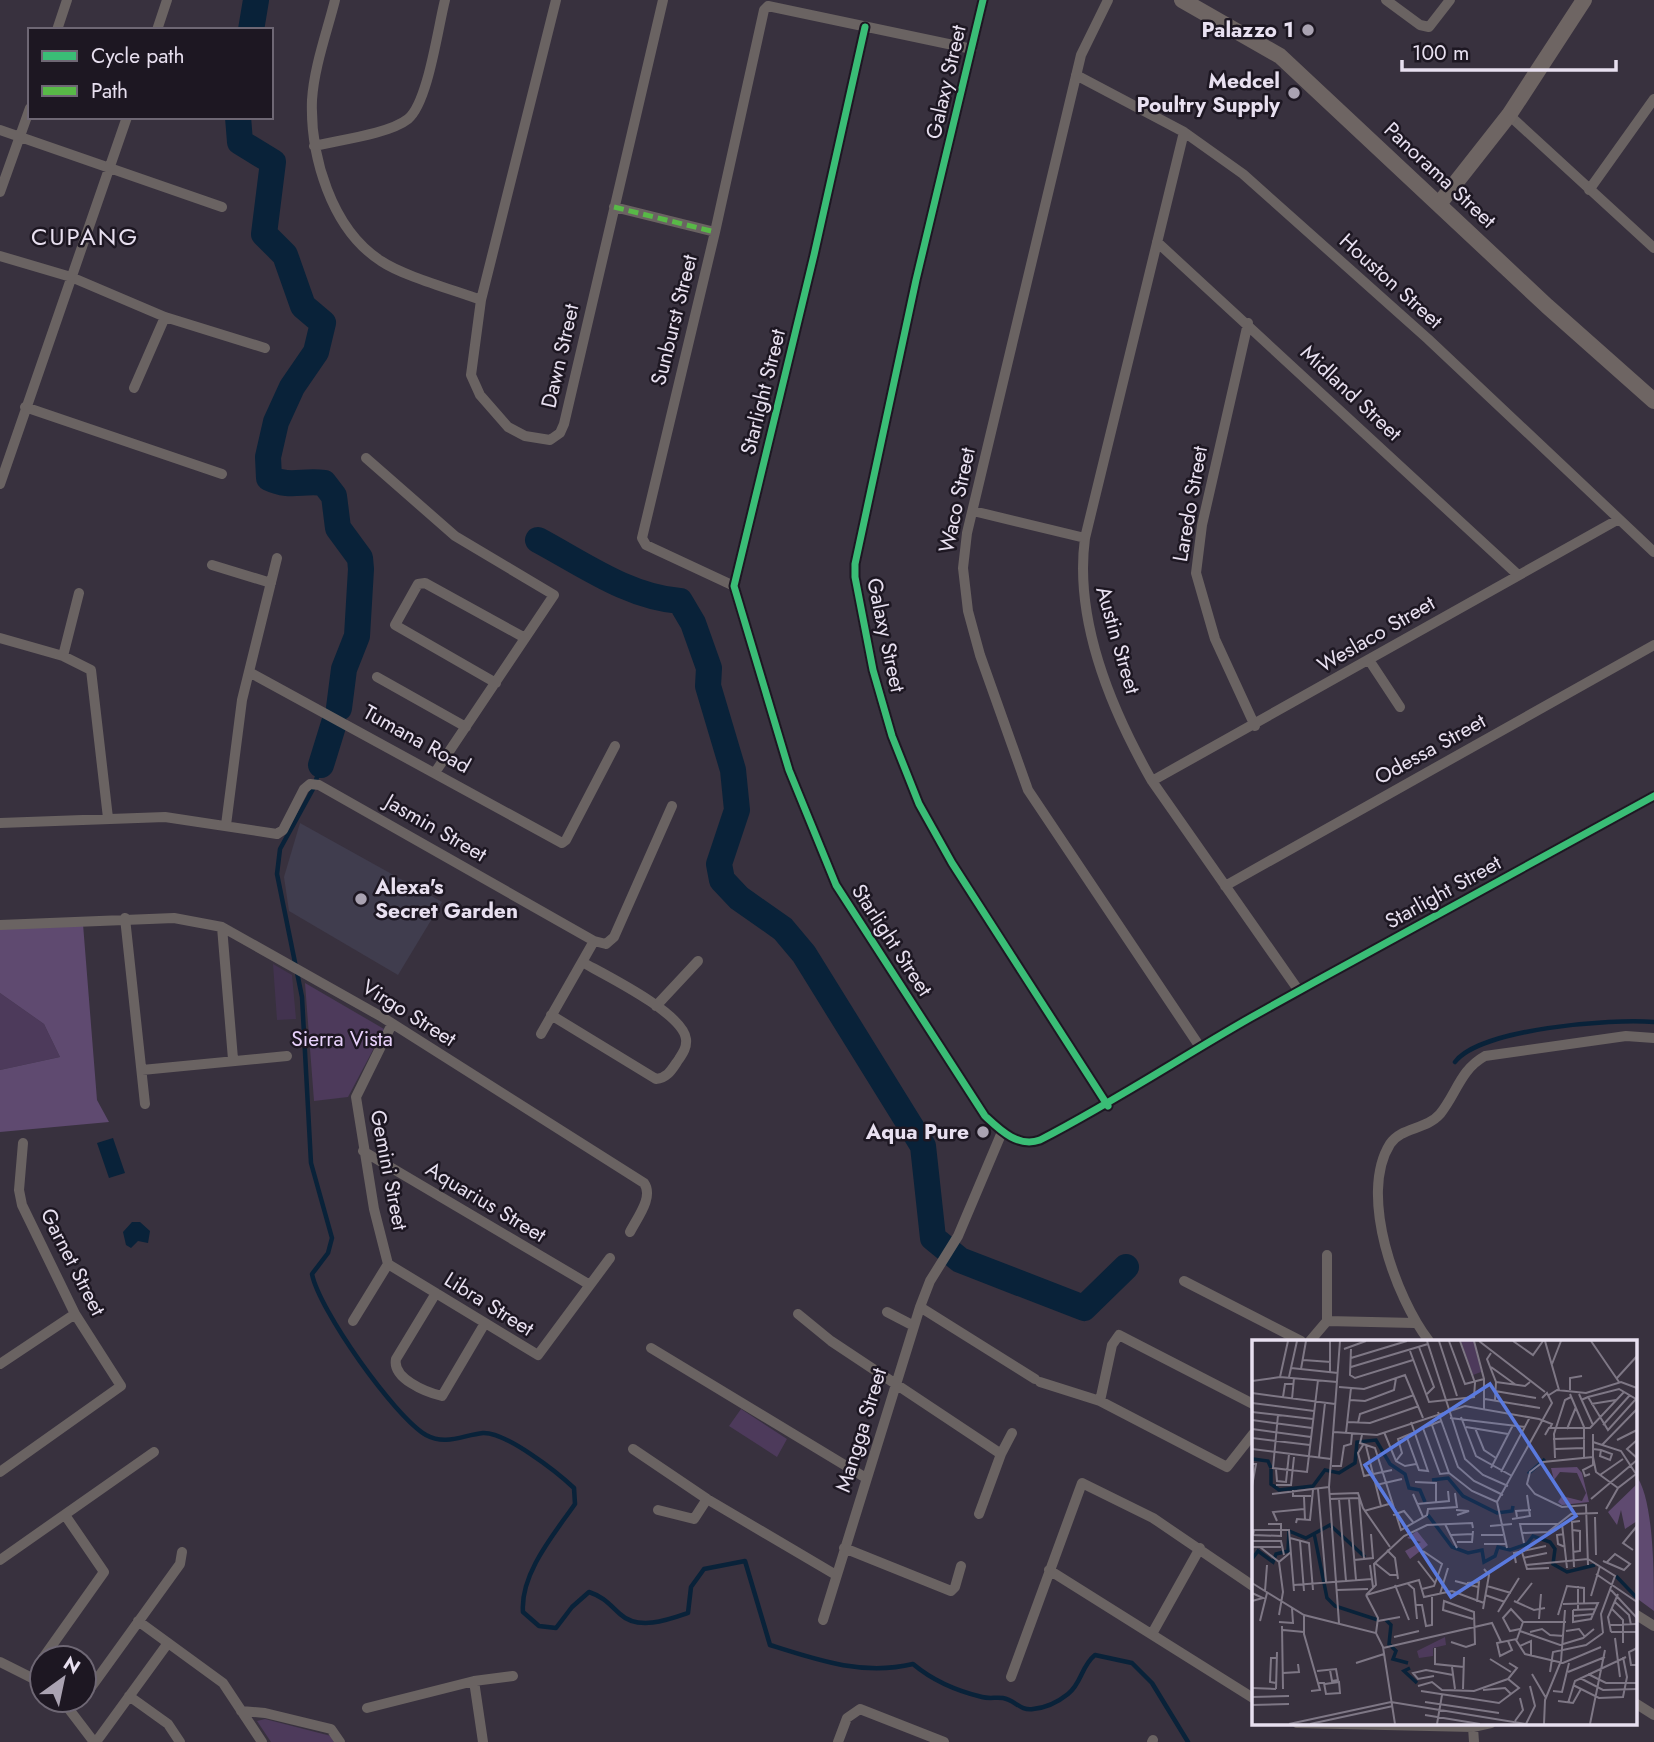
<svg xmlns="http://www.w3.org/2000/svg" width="1654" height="1742" font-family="Jost,sans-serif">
  <rect width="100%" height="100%" fill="#38313e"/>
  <!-- commercial -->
  <path fill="#403d4e" d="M300 823 442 902 398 975 289 911 284 877Z"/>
  <!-- built -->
  <path fill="#42334f" d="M273 964 292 975 296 1019 277 1020Z"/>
  <!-- green -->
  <path fill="#4d3a5b" d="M305 983 384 1029 348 1097 314 1101Z
    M0 993 44 1024 60 1057 0 1070Z
    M741 1409 787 1439 777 1457 729 1426Z
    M265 1719 331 1736 334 1742H271L257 1721Z"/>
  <!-- forest -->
  <path fill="#5f4a70" d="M83 924 97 1100 109 1122 0 1132V1070L60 1057 44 1024 0 993V928Z
    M1635 1474C1654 1496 1654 1575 1654 1611L1635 1597Z"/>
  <!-- water -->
  <path fill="#092239" d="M113 1138 125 1173 109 1178 97 1143Z
    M132 1222H140L150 1231 148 1243 138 1241 131 1248 126 1245 123 1232Z"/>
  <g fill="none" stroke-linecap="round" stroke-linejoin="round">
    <!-- stream -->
    <path stroke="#092239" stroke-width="4.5" d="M321 765 313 789 280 849 277 874 302 997 311 1163 332 1238 328 1253 312 1274C319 1310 394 1416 426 1435 446 1446 463 1435 483 1433 506 1432 557 1472 574 1488L575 1504C554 1534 520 1574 523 1612L539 1626 556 1628 572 1607 589 1592C604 1597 609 1604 620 1614 638 1631 668 1620 688 1613L691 1587 704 1569 745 1561 770 1645C817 1660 863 1676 913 1664 932 1680 957 1691 982 1697 989 1699 996 1697 1003 1698 1015 1700 1020 1711 1033 1709 1045 1708 1058 1702 1068 1694 1082 1683 1081 1666 1095 1655L1132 1663 1152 1683 1188 1742
      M1455 1062C1479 1029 1612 1018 1654 1022"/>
    <!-- river -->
    <path stroke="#092239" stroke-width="26" d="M251 30 256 0
      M238 117 240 142 273 162 264 234 285 255 303 306 323 323 316 352 292 387 276 422 268 457 269 478C290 488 302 480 324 483L334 496 338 528 360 558 361 569 357 636 344 669 339 708
      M538 540C583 564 628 597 680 601L693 623 709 668 708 686 733 770 737 810 719 864 722 880 739 898 783 929 804 954 923 1146 933 1238 960 1260 1084 1308 1126 1267
      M321 765 334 723"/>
    <!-- street -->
    <path stroke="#6a6362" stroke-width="10" d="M335 0C327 32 314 67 312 100 310 155 331 229 381 261 403 276 454 290 481 300
      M556 0 481 300 471 375 480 395 508 427 525 436 550 440 560 433 564 424 663 0
      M983 0 916 280 855 564V577L873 670 892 736 919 804 952 863 1108 1106
      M1108 0 1081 55 967 533 963 568 968 611 980 655 1028 790 1200 1047
      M1386 0 1420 25 1429 27 1450 0
      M865 27 814 255 734 586 789 770 836 885 985 1116C1000 1130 1018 1148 1040 1140 1112 1103 1180 1058 1250 1018 1384 943 1519 870 1654 796
      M57 30 67 0
      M157 30 167 0
      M1076 75 1184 132 1243 174 1428 339 1654 552
      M1509 115 1654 248
      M0 130 222 207
      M1184 132 1085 538C1074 620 1112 711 1152 781L1299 991
      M314 146C339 140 389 134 408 119 428 103 438 27 445 0
      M1589 190 1654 99
      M0 192 30 108
      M614 207 715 232
      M1157 242 1517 574
      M0 256 71 277 165 317 265 348
      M1248 323 1202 525 1196 573 1215 639 1255 726
      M134 388 165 317
      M25 407 222 474
      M366 458 455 536 554 595 436 771
      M0 484 127 117
      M973 511 1085 538
      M212 565 271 583
      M734 586 646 545 642 538 715 232 764 10 768 6 972 49
      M0 638 63 656 91 670 108 818
      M63 656 79 593
      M1369 660 1400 707
      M249 672 562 843 566 840 615 746
      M377 677 466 727
      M496 683 395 625 418 584 425 583 525 638
      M1152 781 1619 519
      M0 823 165 817 277 834 283 830 304 789 310 784 319 785 594 941 606 944 614 937 672 806
      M226 825 242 700 277 558
      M1225 886 1654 645
      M125 918 145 1104
      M0 925 174 918 222 927 382 1017 644 1183C654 1197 637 1218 630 1232
      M222 927 233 1059
      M656 1006 698 961
      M551 1015 656 1079C668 1078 672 1069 679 1059 683 1053 687 1047 686 1039 683 1013 605 975 582 962
      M541 1034 594 941
      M142 1070 287 1056
      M363 1151 590 1285
      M388 1264 538 1355 610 1258
      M1184 1281 1301 1341
      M436 1293 396 1359C392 1378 425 1392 442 1396L485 1323
      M920 1307 1035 1379
      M887 1312 914 1326
      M798 1314 831 1341 1001 1454 1012 1433
      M353 1321 388 1264 374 1209 356 1097 392 1024
      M1327 1321 1415 1323
      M1310 1341 1327 1321V1255
      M1429 1341C1396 1298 1358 1195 1390 1144 1401 1127 1426 1130 1440 1114 1457 1093 1460 1070 1485 1056L1626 1036 1654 1038
      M651 1348 866 1478
      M0 1364 75 1314
      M1040 1382 1100 1401 1227 1467 1253 1434
      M1100 1401 1112 1345 1119 1335 1253 1404
      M633 1449 707 1499 836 1575
      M0 1472 121 1386 75 1314 22 1205 19 1190 23 1143
      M658 1510 694 1519 707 1499
      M979 1514 1001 1454
      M844 1548 951 1591 955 1587 961 1566
      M0 1560 154 1452
      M1049 1570 1253 1698
      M1635 1614 1654 1626
      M823 1620 920 1307 930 1281 958 1236 1002 1132
      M138 1621 223 1683 262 1742
      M1153 1632 1200 1548
      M43 1658 104 1572 65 1515
      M0 1662 42 1683
      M1011 1677 1082 1483 1153 1518 1253 1586
      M474 1681 483 1742
      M129 1696 168 1724 180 1742
      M84 1697 180 1564 182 1552
      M62 1700 94 1742
      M1635 1703 1654 1715
      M367 1708 474 1681 513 1676
      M241 1711 265 1713 331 1729 340 1742
      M1297 1723 1473 1727 1491 1723
      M1473 1727 1474 1742
      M96 1742 168 1643
      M838 1742 847 1718 860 1709 944 1742
      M1152 1742 1153 1740"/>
    <!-- secondary -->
    <path stroke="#6e6563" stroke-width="16" d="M1182 0 1280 56 1547 306 1654 401
      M1439 204 1509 115 1584 0"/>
    <!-- quiet -->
    <path stroke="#58b947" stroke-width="5" stroke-dasharray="10 5" stroke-linecap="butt" d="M614 207 715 232"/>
    <defs>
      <path id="cycleway" d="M983 0 916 280 855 564V577L873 670 892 736 919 804 952 863 1108 1106
        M865 27 814 255 734 586 789 770 836 885 985 1116C1000 1130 1018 1148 1040 1140 1112 1103 1180 1058 1250 1018 1384 943 1519 870 1654 796"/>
    </defs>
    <!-- cycleway casing -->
    <use href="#cycleway" stroke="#1d1722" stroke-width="11"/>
    <!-- cycleway -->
    <use href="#cycleway" stroke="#3abd76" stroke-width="7"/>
  </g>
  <!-- markers -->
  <g fill="#aaa3b2" stroke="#1d1722" stroke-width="2.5">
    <circle cx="1308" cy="30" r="7"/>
    <circle cx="1294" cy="93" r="7"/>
    <circle cx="361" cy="899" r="7"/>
    <circle cx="983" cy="1132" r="7"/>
  </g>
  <g text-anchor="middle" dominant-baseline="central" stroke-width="5" stroke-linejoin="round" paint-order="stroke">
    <!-- poi labels -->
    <g font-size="21" font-weight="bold" fill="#e8e0f0" stroke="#1d1722" text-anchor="end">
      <text x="1294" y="30">Palazzo 1</text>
      <text x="1280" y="81">Medcel<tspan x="1280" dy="24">Poultry Supply</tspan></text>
      <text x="375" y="887" text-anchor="start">Alexa's<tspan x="375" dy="24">Secret Garden</tspan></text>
      <text x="969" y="1132">Aqua Pure</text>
    </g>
    <!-- street labels -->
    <g font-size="21" fill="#e8e0f0" stroke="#1d1722">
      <text transform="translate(946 82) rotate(-77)">Galaxy Street</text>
      <text transform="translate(1440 175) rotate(43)">Panorama Street</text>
      <text transform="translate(1391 281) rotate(42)">Houston Street</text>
      <text transform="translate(674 320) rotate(-76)">Sunburst Street</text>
      <text transform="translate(560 356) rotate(-77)">Dawn Street</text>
      <text transform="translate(763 392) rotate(-76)">Starlight Street</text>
      <text transform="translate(1351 393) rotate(43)">Midland Street</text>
      <text transform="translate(957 500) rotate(-78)">Waco Street</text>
      <text transform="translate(1190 504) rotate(-80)">Laredo Street</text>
      <text transform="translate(1376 634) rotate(-30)">Weslaco Street</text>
      <text transform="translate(886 635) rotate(78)">Galaxy Street</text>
      <text transform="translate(1118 640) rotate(74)">Austin Street</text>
      <text transform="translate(417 739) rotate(29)">Tumana Road</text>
      <text transform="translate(1430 749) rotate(-29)">Odessa Street</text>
      <text transform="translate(436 828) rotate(30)">Jasmin Street</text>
      <text transform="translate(1443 892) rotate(-29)">Starlight Street</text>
      <text transform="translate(892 940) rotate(57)">Starlight Street</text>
      <text transform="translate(409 1013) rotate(32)">Virgo Street</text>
      <text transform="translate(389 1170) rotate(79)">Gemini Street</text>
      <text transform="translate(486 1202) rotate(31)">Aquarius Street</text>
      <text transform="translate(73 1262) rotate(63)">Garnet Street</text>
      <text transform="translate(489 1304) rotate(32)">Libra Street</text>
      <text transform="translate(861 1430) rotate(-73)">Mangga Street</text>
    </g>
    <!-- park labels -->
    <g font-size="21" fill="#e9d2fc" stroke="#1d1722">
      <text x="342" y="1039">Sierra Vista</text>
    </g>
    <!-- quarter labels -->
    <g font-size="24" letter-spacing="2" fill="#e8e0f0" stroke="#1d1722">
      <text x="85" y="236">CUPANG</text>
    </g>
  </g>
  <!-- overview -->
  <g transform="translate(1252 1340)">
    <rect width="385" height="385" fill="#38313e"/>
    <path d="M209 1H222L229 32 221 35ZM193 297 194 305 181 308V316L167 318 165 311Z" fill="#4d3a5b"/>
    <path d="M325 127 330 133 337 162 310 165 306 162 310 156 330 161 334 153 325 133 308 132 302 140 299 128ZM385 144V181L373 189 369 170 365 185 356 172ZM165 191 176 205 158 219 153 211 169 202 155 198Z" fill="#5f4a70"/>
    <path fill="none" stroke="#092239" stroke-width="3.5" d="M1 119 16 121 19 128M19 129V144L27 150 61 146 73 130 87 133 103 123 105 102 124 100 138 124 153 134 157 148 168 150 173 162M276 134 293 119M180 140 196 138 211 156 245 173 260 171 261 166M176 175 200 207 216 213 230 210 232 222 243 216 246 207 258 210 275 204 281 196 298 202 303 209 301 224 315 232 343 225M62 193 75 258 83 266 126 280M0 219 6 211 21 222 24 214 36 211 37 191 54 198 78 185 113 217M364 236 385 258M134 280 139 285 137 304 144 311 141 319 156 323M158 328 152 331 165 343"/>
    <path fill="none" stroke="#7e7785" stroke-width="2" d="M175 1 213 119 231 135 256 146M187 1 205 56M197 1 213 44 232 39M222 1 232 39V70M227 1 293 52M261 1 281 15 291 1M293 1 307 50M339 1 367 42M167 7 182 47 175 54M92 9 114 1M99 9 98 35 103 38 161 20M158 11 177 62 222 57 223 43 208 1M239 13 235 19 244 42 243 60M99 18 155 1M51 20 79 22M300 24 309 1M99 27 176 4M239 27 264 45M39 28 86 33M49 29 54 1M78 32V1M28 37 36 1M37 37 45 1M365 38 385 16M0 41 28 37 85 42M244 42 273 46 278 42M87 47 112 49 153 35 171 78M318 50V38L330 36M243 51 284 58M0 53 83 64M318 54 332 87V117M327 54 341 85M297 55 305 50 334 53 369 42 385 48M31 57 33 44H41M40 59 42 38M233 59 288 68M98 60 113 61 142 50 144 38M329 60 336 57 367 49 384 59 356 90 336 57M0 63 62 71M339 64 364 60M0 72 61 79M186 72 206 127 222 141 251 155M26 75 21 128 55 132 66 40M209 77 224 116 260 136M198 78 273 87M0 80 60 88M189 81 171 88 188 134 197 133M96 82 118 83 167 66M106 83 108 74 162 55M180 85 197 133 220 151 245 162M351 85 378 55M214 87 256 94M223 88 232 110 244 118M0 89 59 97M315 89 324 67M82 92 125 95 213 66 287 79 300 84 298 88M132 92 144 121 153 126 164 124M94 93 99 48M110 95 108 103 123 108 149 190 175 175 176 169 205 167 203 153M154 95 167 130 176 131 159 82M293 95 297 88H338L372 52M0 98 58 105M301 99 333 98M365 100 385 90M385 100 375 109 385 118M341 102 369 111 384 134 366 148 354 169M111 105 106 113 112 136 140 130M350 105 385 69M114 106 129 166M0 109 79 119M303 109 332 108M341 109 349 110 360 114 358 120 348 116 349 110M67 117 73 63M341 117 344 132 366 148M303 118 302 94 313 60 319 57M144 121 150 113 146 99 163 92M0 124H4L0 146M80 126H89L92 106 99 104 100 94M239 128 261 85M24 129 25 141 34 142 37 114M249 132 278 77M338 134 333 136 331 130 341 125V94M348 135 371 119M163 142 184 143V162M24 145H39L42 117M124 145 150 139M66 149 74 242M41 150V156H59M20 154 77 147M77 154 106 153 111 168 138 207M161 154 171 177M52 157 53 180M77 159 107 158 112 219M87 159 94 241M97 159 104 240M339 159 385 120M245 162 300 63 295 53 290 58M245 162 255 208M165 164 197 161 196 151M204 170 217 171 205 175M112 171 137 164M141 175 152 171 161 182M265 177 264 171 279 170M343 177 344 215M260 179 278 176 275 155M25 181 21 172 52 169M44 183 45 179 58 180 61 150M16 184H29V196L1 195 2 190H37L42 251M193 184 205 208M310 184 315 228M238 186 260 184M320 190 328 191V211L321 212M270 193 296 192 319 174 346 173M312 194 305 195 306 204 313 207M199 195 221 194M229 195H251M38 198 57 203 61 250M0 201H29L32 215M48 201 52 251M205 202H220L221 191M272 203 268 184H306M232 204H254M0 207H29M8 207 27 222M135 210 143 218 146 239M381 210 371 203 385 186M270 212 275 229 297 228M271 218 295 213M336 219 363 236 349 274 351 293M102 220 121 218 119 194M166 221 183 243M351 221 372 230 378 224 363 214 355 222M123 223 138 235H145M264 223 262 213 294 206M118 225 121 247M274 225 336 219M336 225 334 165 310 167 283 154 275 144 278 132 291 122 341 117M322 227 320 182 328 181M344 234 385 262M203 241 226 247M0 243 52 275 124 293 131 307 143 384M155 243 162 249 165 279M215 243 227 242 225 262M42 245 120 239M143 245 157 280M235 246 259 253M170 249 182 246 190 224 171 211M85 250 116 249M359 250 385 278M13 251 15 225M0 253 11 258 0 261M188 254 196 228M114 255 124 245 122 224 152 196 175 185 220 183 221 188M114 255 167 240 172 257 200 251 232 263M114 255 126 278 124 293M233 255 253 262M339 256 348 226M262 261 282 270 293 268M265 262 280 243M363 262 377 275 379 285M311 264 346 263 339 279 321 282V270M163 265H170L174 286 180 285V257M231 269 237 235 232 229M326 269V246M360 269 371 280V303M321 270 344 269M246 272 267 238M27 275 31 252 27 222 39 212M52 275V294L68 350 59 351M306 275 315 246 332 248V263M321 276 342 274M287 279 289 254M8 281 15 253M126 281 148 277M27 282 41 283 40 268M271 282H314M87 283 77 147 88 1M358 285 385 284M30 286 31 349M268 289 258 291 251 278 259 269 271 282M31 290 52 292M268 291 308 305 331 298 342 289M314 291 327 289 333 297M278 292 290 289 298 295 312 296M359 292 356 277 366 254M359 292H385M142 297 167 291M363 298 368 337M264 300 273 314 311 323 349 307M256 301 260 310 248 316 245 303 265 299 271 282M199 302 214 307 223 304 222 272 192 261 191 270 221 279M268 306 279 301V315M131 308 240 283 249 302M183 308V324L212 327M385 308 377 312 379 325H385M238 319 259 332M104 323 132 314M200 327 203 349M65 331 84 329 86 340 80 341 78 330M298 332 301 312 334 305 351 293M316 332 353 317M31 333 47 332 46 324M280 334 294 358M336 334 354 343H385M182 336 166 339 161 333 174 330 201 335M328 338 351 350 385 349M256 339 265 328 257 323M24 343 18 342 19 318H25M67 343H72L74 354 88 353 87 342 73 344M321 345 347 358 371 357 375 337 371 317M166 346 180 342 190 350 222 351 256 339 267 348 247 363 169 351M0 348 24 349M24 349 25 312M211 349 212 317M231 350 253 348 259 354M301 351 310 352 317 323M0 357 37 356M306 361 321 363 329 349M173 362 247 373M316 363 323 341 374 317M0 365 37 364M173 375 228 384M263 381 271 370 268 358M37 384 139 362 274 384M58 384 141 366M185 384 190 355M274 384 283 366 278 346M292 384 293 360 309 321 313 270M338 384 353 310"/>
    <path fill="#5a7adf" fill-opacity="0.15" stroke="#5a7adf" stroke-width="3.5" d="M238 44 324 176 199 257 113 125Z"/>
    <rect width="385" height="385" fill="none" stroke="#e8e0f0" stroke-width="3.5"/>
  </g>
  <!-- legend -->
  <rect x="28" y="28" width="245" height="91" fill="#1d1722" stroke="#6e6774" stroke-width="2"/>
  <rect x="42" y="51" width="35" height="10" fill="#3abd76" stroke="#6e6774" stroke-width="2"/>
  <text x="91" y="63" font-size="21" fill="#e8e0f0">Cycle path</text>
  <rect x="42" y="86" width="35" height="10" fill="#58b947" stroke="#6e6774" stroke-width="2"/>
  <text x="91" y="98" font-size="21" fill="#e8e0f0">Path</text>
  <!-- north arrow -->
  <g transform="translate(63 1679) rotate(33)"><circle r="33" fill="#1d1722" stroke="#6e6774" stroke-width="2"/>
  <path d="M0-5L12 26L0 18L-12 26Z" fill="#aaa3b2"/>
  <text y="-10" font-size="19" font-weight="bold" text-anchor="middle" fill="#e8e0f0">N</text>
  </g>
  <!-- scale -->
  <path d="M1402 60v10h214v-10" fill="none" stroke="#e8e0f0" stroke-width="3.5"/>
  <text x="1412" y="60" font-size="21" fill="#e8e0f0" stroke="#1d1722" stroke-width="5" paint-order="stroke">100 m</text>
</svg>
